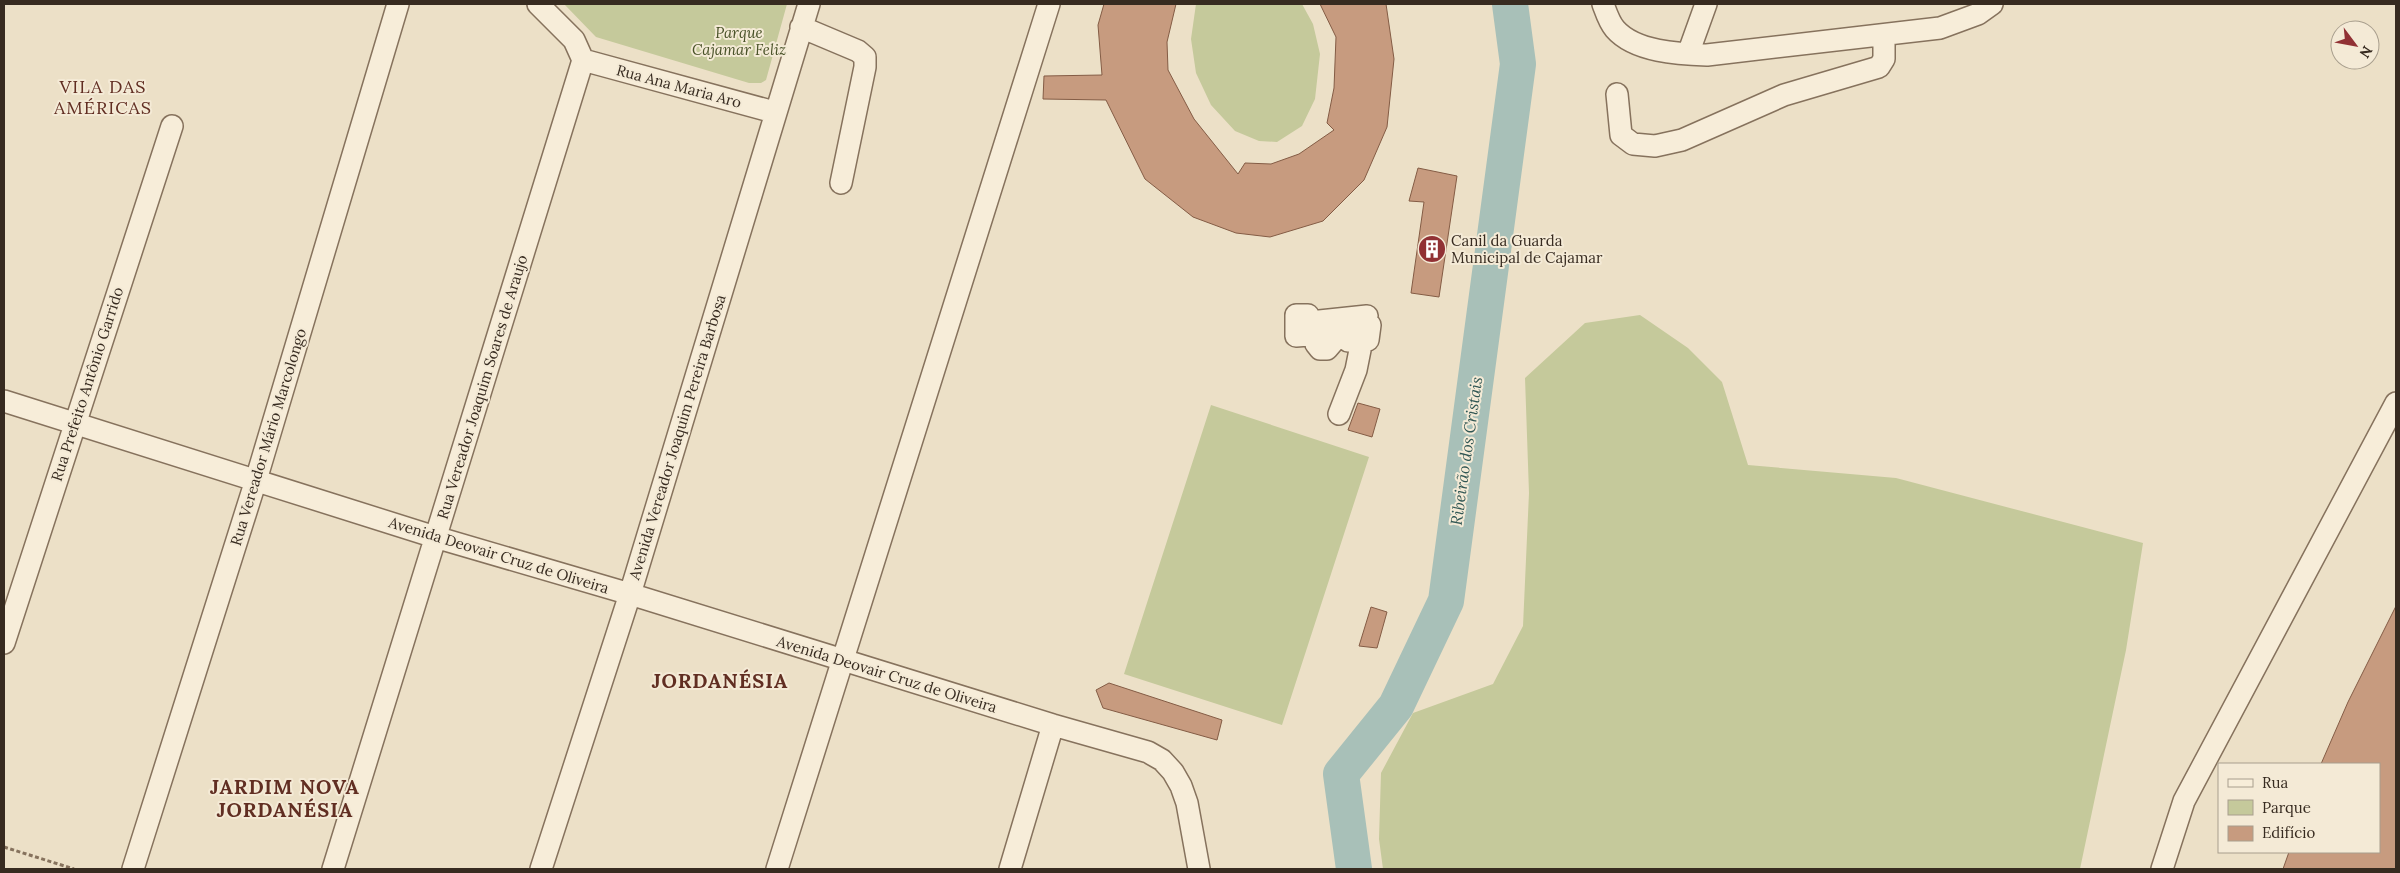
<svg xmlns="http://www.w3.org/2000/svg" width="2400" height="873" font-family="Lora,serif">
  <rect width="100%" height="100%" fill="#ece0c7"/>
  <!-- green -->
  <path fill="#c5c99b" d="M564 4H787L766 80 761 83H749L596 37Z
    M1196 4H1302L1313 24 1320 54 1315 99 1302 126 1277 142 1259 141 1235 131 1211 105 1196 73 1191 39Z
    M1640 315 1688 348 1722 382 1748 465 1896 478 2143 543 2126 650 2080 869H1383L1379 839 1381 773 1413 713 1493 684 1523 626 1529 493 1525 378 1585 323Z
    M1211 405 1369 457 1282 725 1124 674Z"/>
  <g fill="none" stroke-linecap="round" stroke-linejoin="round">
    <!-- river -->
    <path stroke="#a8c0b8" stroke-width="36" d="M1354 869 1341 774 1396 706 1446 601 1518 64 1510 4"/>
  </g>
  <!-- building -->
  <path fill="#c79b7f" stroke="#845c45" d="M1104 4H1176L1167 42 1168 70 1194 119 1238 174 1245 163 1271 164 1299 154 1334 130 1327 123 1334 88 1336 37 1320 4H1386L1394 59 1387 127 1364 180 1323 221 1270 237 1236 233 1193 217 1145 179 1106 100 1043 99 1044 76 1102 75 1098 25Z
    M1418 168 1457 176 1439 297 1411 293 1424 202 1409 201Z
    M1358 403 1380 409 1372 437 1348 430Z
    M2396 606V869H2283L2289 852H2379V764H2321L2348 702Z
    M1371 607 1387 612 1377 648 1359 646Z
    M1109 683 1222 720 1217 740 1103 708 1096 690Z"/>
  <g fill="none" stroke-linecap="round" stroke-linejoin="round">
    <defs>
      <path id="minor" d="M1603 4C1606 12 1609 22 1615 29 1635 52 1679 54 1707 55L1940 28 1978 14 1992 4
        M801 27 858 51 865 57V67L841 183
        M1688 54 1706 4
        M583 60 774 112
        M1617 94 1621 135 1633 144 1655 146 1682 140 1784 95 1879 67 1884 59V36
        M1325 336 1333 342 1327 349H1320L1316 344 1317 339Z
        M1348 341 1368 340 1370 325 1309 328V335L1296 336V315H1308L1310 322 1367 316
        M4 401 435 537 630 594 1053 725 1148 752 1162 760 1173 772 1181 786 1187 803 1199 869
        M1339 414 1356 370 1362 340
        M4 643 172 126
        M133 869 256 480 398 4
        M333 869 583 60 574 40 538 4
        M541 869 630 594 809 4
        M777 869 1049 4
        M1010 869 1053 725
        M2162 869 2184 801 2396 403"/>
    </defs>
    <!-- minor casing -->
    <use href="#minor" stroke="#86725d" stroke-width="24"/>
    <!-- path -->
    <path stroke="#86725d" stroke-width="3" stroke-dasharray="4 2.5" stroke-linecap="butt" d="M4 847 74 869"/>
    <!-- minor -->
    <use href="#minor" stroke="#f7edd9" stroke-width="21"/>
  </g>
  <!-- icons -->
  <defs>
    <symbol id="building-disc" viewBox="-11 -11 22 22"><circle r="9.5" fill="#913134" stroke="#f4ead6"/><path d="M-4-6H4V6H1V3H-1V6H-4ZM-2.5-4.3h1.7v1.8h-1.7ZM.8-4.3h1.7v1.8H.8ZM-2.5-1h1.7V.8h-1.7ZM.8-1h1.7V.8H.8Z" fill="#fff"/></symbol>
  </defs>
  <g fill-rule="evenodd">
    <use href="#building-disc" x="1416" y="233" width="32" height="32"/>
  </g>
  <g text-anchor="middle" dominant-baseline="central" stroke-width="4" stroke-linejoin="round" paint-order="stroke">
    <!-- park labels -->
    <g font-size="15" font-style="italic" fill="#495228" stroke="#f4ead6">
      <text x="739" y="32">Parque<tspan x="739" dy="17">Cajamar Feliz</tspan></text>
    </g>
    <!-- street labels -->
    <g font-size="15" fill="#372b20" stroke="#f4ead6">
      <text transform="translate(679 86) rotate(15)">Rua Ana Maria Aro</text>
      <text transform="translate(87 384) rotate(-72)">Rua Prefeito Antônio Garrido</text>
      <text transform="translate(482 387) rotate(-73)">Rua Vereador Joaquim Soares de Araujo</text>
      <text transform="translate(268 437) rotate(-73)">Rua Vereador Mário Marcolongo</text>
      <text transform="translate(677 437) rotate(-73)">Avenida Vereador Joaquim Pereira Barbosa</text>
      <text transform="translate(499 555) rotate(17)">Avenida Deovair Cruz de Oliveira</text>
      <text transform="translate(887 674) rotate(17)">Avenida Deovair Cruz de Oliveira</text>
    </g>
    <!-- poi labels -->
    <g font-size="15" fill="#372b20" stroke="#f4ead6" text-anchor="start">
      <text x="1451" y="240">Canil da Guarda<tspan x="1451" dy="17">Municipal de Cajamar</tspan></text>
    </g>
    <!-- water labels -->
    <g font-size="16" font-style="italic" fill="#305653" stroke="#f4ead6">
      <text transform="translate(1466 451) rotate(-82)">Ribeirão dos Cristais</text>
    </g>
    <!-- quarter labels -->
    <g font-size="18" letter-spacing="1" fill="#612e22" stroke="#f4ead6">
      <text x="103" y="86">VILA DAS<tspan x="103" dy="21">AMÉRICAS</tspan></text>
    </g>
    <!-- district labels -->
    <g font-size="20" font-weight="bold" letter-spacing="1" fill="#612e22" stroke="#f4ead6">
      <text x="720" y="680">JORDANÉSIA</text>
      <text x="285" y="786">JARDIM NOVA<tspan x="285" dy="23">JORDANÉSIA</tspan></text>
    </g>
  </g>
  <!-- border -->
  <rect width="2400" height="873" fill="none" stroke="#372b20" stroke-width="10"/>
  <!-- legend -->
  <rect x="2218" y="763" width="162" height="90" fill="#f4ead6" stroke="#a89e8d"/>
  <rect x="2228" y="779" width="25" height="8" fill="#f7edd9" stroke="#a89e8d"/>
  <text x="2262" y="788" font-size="15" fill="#372b20">Rua</text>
  <rect x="2228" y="800" width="25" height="15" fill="#c5c99b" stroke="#a89e8d"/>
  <text x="2262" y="813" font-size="15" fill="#372b20">Parque</text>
  <rect x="2228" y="826" width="25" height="15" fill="#c79b7f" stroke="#a89e8d"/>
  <text x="2262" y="838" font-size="15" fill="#372b20">Edifício</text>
  <!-- north arrow -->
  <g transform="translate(2355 45) rotate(122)"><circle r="24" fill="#f4ead6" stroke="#a89e8d"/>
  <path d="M0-4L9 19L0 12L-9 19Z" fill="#913134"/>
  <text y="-8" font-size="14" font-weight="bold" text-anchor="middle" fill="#372b20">N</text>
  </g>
</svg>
